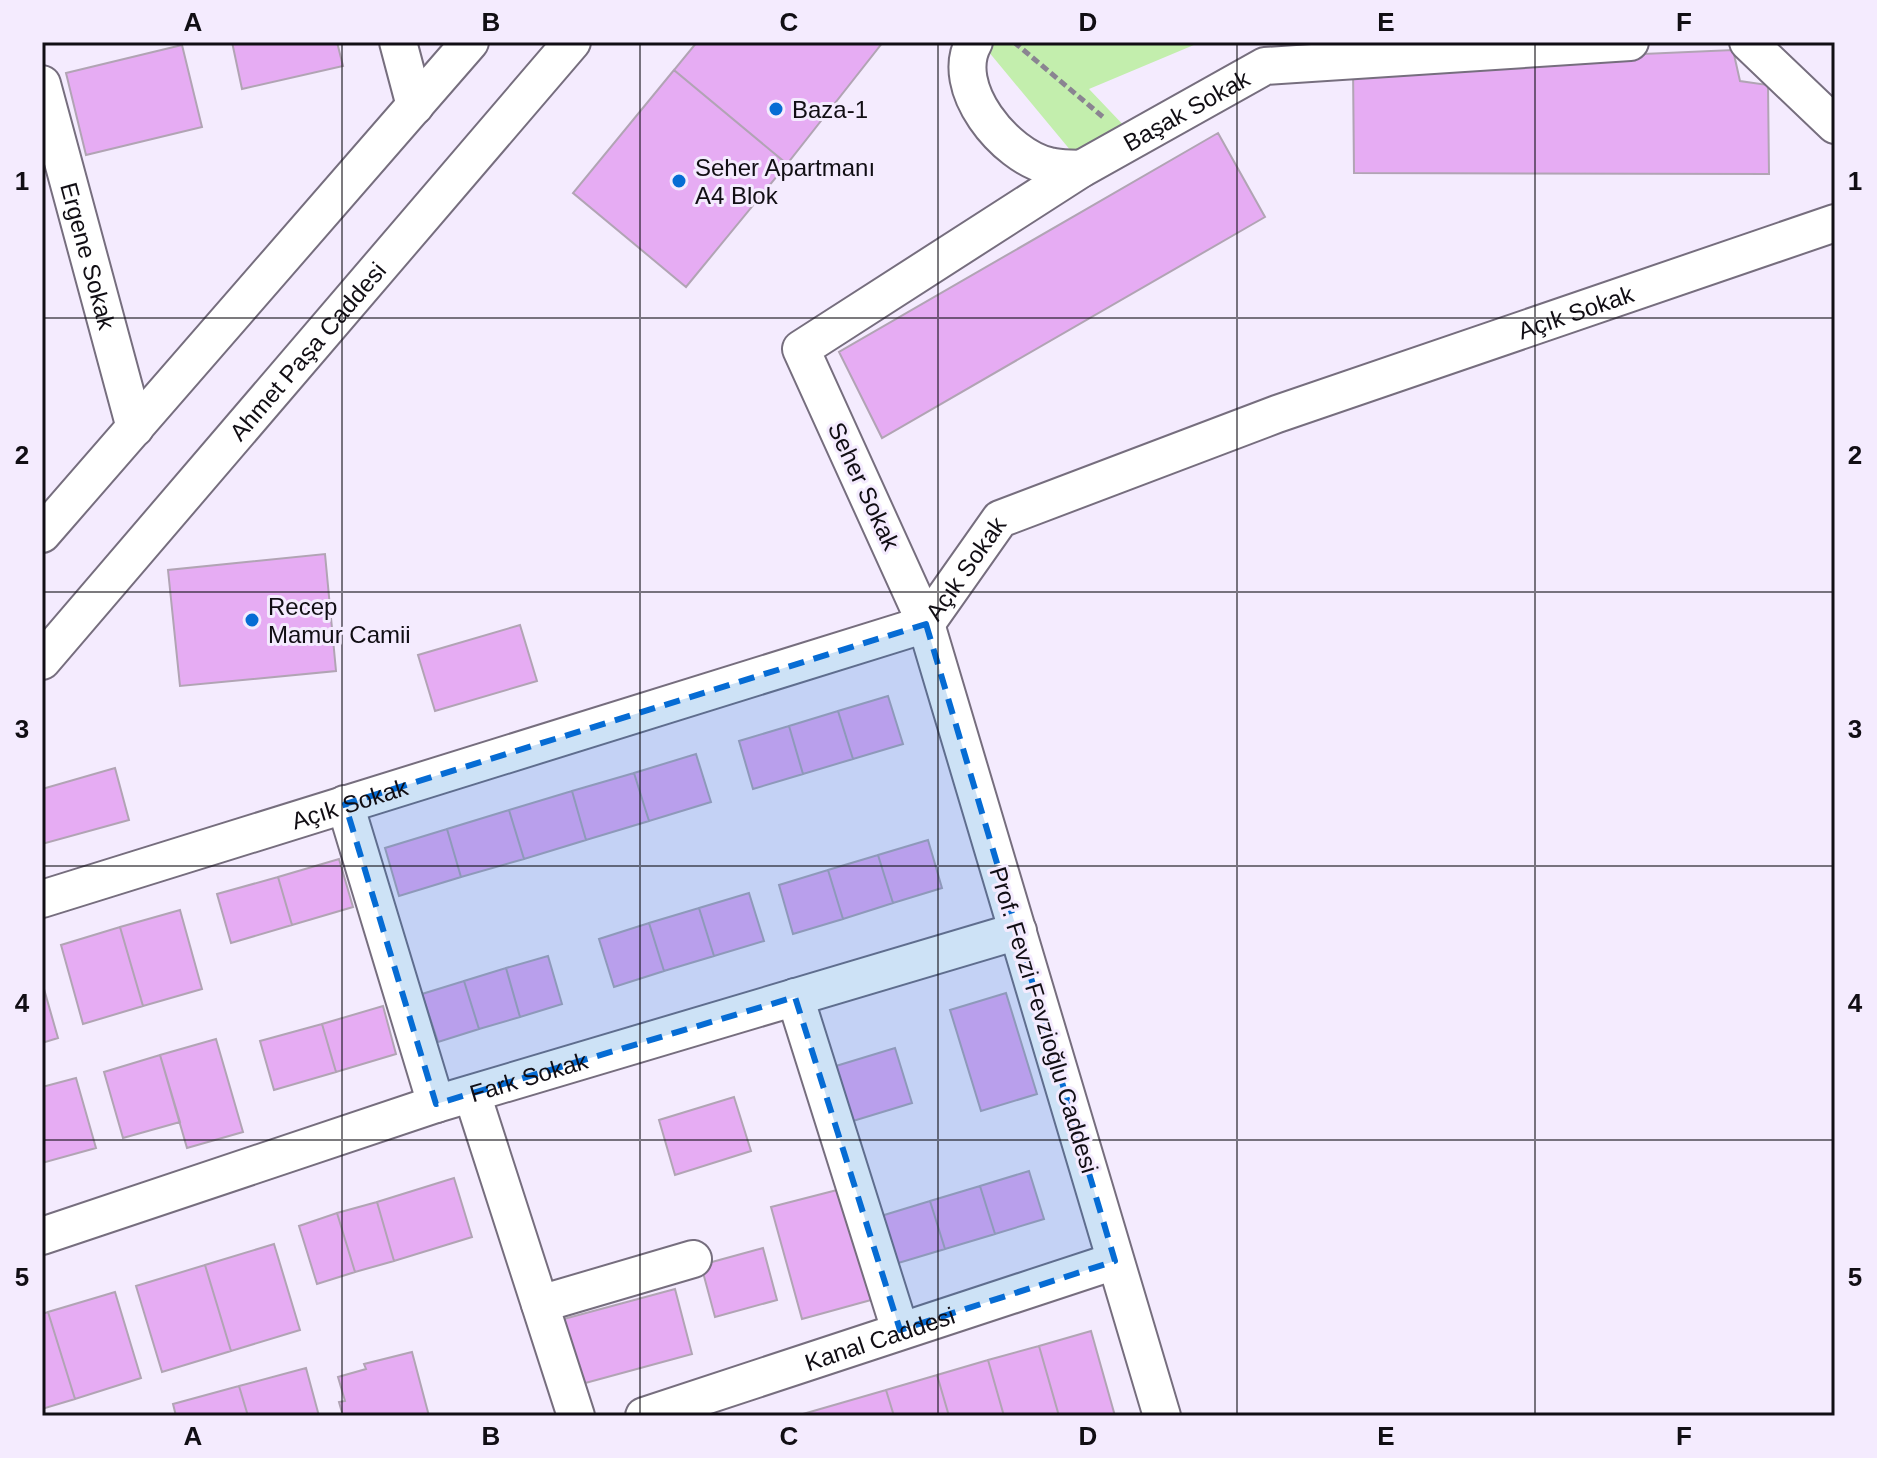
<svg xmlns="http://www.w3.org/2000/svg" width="1877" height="1458" font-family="Helvetica,sans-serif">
  <rect width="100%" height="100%" fill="#f4ebfe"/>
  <!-- green -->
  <path fill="#c3eead" d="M996 42H1201L1089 89 1129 131 1076 157 988 51Z"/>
  <!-- building -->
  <path fill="#e6acf3" stroke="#b1a4b4" stroke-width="2" d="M232 42H337L343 66 242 89Z
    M697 42H883L787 164 674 70Z
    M182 45 202 127 86 155 66 73Z
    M1733 50 1740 81 1768 85 1769 174 1354 173 1353 67Z
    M674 70 787 164 686 287 573 193Z
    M1218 133 1265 217 882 438 839 352Z
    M325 554 336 671 180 686 168 570Z
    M520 625 537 681 435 711 418 655Z
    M888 696 903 744 853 759 838 711Z
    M838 711 853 759 803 774 789 726Z
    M789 726 803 774 753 789 739 741Z
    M696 754 711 802 649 821 634 773Z
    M115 768 129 820 42 844V789Z
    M634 773 649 821 586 840 572 791Z
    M572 791 586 840 524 859 509 810Z
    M509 810 524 859 461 877 447 829Z
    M447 829 461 877 399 896 385 848Z
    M928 840 942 888 893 903 878 855Z
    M878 855 893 903 843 919 828 870Z
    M339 859 353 907 292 925 278 877Z
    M828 870 843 919 793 934 779 885Z
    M278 877 292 925 231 943 217 894Z
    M749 893 764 941 714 956 699 908Z
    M699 908 714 956 664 971 649 923Z
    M180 910 202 989 143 1006 120 927Z
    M649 923 664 971 614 987 599 939Z
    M120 927 143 1006 83 1024 61 945Z
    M548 956 562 1004 520 1017 506 968Z
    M506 968 520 1017 479 1029 464 981Z
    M464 981 479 1029 438 1042 422 994Z
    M42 982 58 1038 42 1043Z
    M1006 993 1037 1094 981 1111 950 1010Z
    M383 1006 396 1054 336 1072 322 1024Z
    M322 1024 336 1072 274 1090 260 1041Z
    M216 1039 243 1132 187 1148 160 1055Z
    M895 1048 912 1103 853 1121 836 1066Z
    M160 1055 180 1122 123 1138 104 1072Z
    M76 1078 96 1148 42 1163V1087Z
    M734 1097 751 1151 675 1175 659 1120Z
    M1029 1171 1044 1219 995 1234 980 1186Z
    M454 1178 472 1237 394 1261 377 1202Z
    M980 1186 995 1234 945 1249 930 1201Z
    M841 1189 871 1300 802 1319 771 1207Z
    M930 1201 945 1249 895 1264 881 1216Z
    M377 1202 394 1261 355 1272 337 1213Z
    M337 1213 355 1272 317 1284 299 1226Z
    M274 1244 300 1330 231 1351 205 1265Z
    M763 1248 777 1300 715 1317 701 1265Z
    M205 1265 231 1351 162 1372 136 1286Z
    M675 1289 692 1354 578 1385 560 1320Z
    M115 1292 141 1378 75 1399 48 1312Z
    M48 1312 75 1399 42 1409V1314Z
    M1091 1331 1115 1416H1059L1039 1346Z
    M1039 1346 1059 1416H1004L988 1360Z
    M412 1352 429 1416H343L339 1402 345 1401 338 1377 366 1369 364 1364Z
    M988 1360 1004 1416H949L937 1375Z
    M306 1368 319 1416H248L239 1386Z
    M937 1375 949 1416H894L886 1390Z
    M239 1386 248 1416H176L173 1404Z
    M886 1390 894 1416H796Z"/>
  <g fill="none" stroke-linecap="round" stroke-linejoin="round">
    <defs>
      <g id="minor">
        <path d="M398 42 415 106"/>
        <path d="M974 42C948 87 1005 156 1049 166 1059 169 1070 168 1081 169"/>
        <path d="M1748 42 1835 125"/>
        <path id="s1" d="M42 84 135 428"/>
        <path d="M42 534 470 42"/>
        <path id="s2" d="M42 661 572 42"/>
        <path d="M345 804 436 1104"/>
        <path id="s3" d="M42 899 926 624 1000 519 1277 414 1835 223"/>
        <path d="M795 997 900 1330"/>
        <path d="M472 1094 576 1416"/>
        <path id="s4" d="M42 1236 436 1104 1018 931"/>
        <path d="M540 1304 693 1259"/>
        <path id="s5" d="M644 1416 1115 1261"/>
        <path id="s6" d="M1162 1416 926 624 801 349 1081 169 1265 66 1630 42"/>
      </g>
    </defs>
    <!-- minor casing -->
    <use href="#minor" stroke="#766e7e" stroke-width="40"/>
    <!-- path -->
    <path stroke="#8a8491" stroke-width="5" stroke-dasharray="8 4" stroke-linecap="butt" d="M1014 42 1103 117"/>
    <!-- minor -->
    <use href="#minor" stroke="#fff" stroke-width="36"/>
  </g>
  <!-- marked area -->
  <path fill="#066cd4" fill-opacity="0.2" stroke="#066cd4" stroke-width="6" stroke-dasharray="16 10" stroke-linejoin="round" d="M926 624 1115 1261 900 1330 795 997 436 1104 345 804Z"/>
  <!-- grid -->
  <path fill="none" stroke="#110e14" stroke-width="2" stroke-opacity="0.55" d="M342 42V1416M640 42V1416M938 42V1416M1237 42V1416M1535 42V1416M42 318H1835M42 592H1835M42 866H1835M42 1140H1835"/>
  <!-- markers -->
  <g fill="#066cd4" stroke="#f4ebfe" stroke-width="3">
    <circle cx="776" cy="109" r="8"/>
    <circle cx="679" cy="181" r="8"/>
    <circle cx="252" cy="620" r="8"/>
  </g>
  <g text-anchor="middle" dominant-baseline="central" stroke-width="6" stroke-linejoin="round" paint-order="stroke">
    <!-- poi labels -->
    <g font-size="24" fill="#110e14" stroke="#f4ebfe" text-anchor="start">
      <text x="792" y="109">Baza-1</text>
      <text x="695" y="167">Seher Apartmanı<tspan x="695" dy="28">A4 Blok</tspan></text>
      <text x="268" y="606">Recep<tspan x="268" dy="28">Mamur Camii</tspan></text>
    </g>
    <!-- street labels -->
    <g font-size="24" fill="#110e14" stroke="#f4ebfe">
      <text stroke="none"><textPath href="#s6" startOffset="1582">Başak Sokak</textPath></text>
      <text stroke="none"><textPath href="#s1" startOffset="178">Ergene Sokak</textPath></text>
      <text stroke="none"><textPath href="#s3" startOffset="1666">Açık Sokak</textPath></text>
      <text stroke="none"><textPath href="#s2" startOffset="408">Ahmet Paşa Caddesi</textPath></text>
      <text transform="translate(864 486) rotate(65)">Seher Sokak</text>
      <text stroke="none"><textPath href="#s3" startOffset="994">Açık Sokak</textPath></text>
      <text stroke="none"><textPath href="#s3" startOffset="322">Açık Sokak</textPath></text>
      <text transform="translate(1044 1020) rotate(73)">Prof. Fevzi Fevzioğlu Caddesi</text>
      <text stroke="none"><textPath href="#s4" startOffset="512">Fark Sokak</textPath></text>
      <text stroke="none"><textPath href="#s5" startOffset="248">Kanal Caddesi</textPath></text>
    </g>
  </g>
  <!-- border -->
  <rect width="1877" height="1458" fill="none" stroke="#f4ebfe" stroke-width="88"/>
  <rect x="44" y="44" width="1789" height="1370" fill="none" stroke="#110e14" stroke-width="3"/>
  <g font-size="26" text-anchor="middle" font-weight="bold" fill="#110e14">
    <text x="193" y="31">A</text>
    <text x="491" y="31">B</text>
    <text x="789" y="31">C</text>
    <text x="1088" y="31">D</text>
    <text x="1386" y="31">E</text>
    <text x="1684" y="31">F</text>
    <text x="22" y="190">1</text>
    <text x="1855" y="190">1</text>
    <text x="22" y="464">2</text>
    <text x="1855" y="464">2</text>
    <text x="22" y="738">3</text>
    <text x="1855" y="738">3</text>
    <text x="22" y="1012">4</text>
    <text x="1855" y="1012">4</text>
    <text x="22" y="1286">5</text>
    <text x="1855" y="1286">5</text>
    <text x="193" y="1445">A</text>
    <text x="491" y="1445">B</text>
    <text x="789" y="1445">C</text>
    <text x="1088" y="1445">D</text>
    <text x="1386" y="1445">E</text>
    <text x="1684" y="1445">F</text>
  </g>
</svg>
